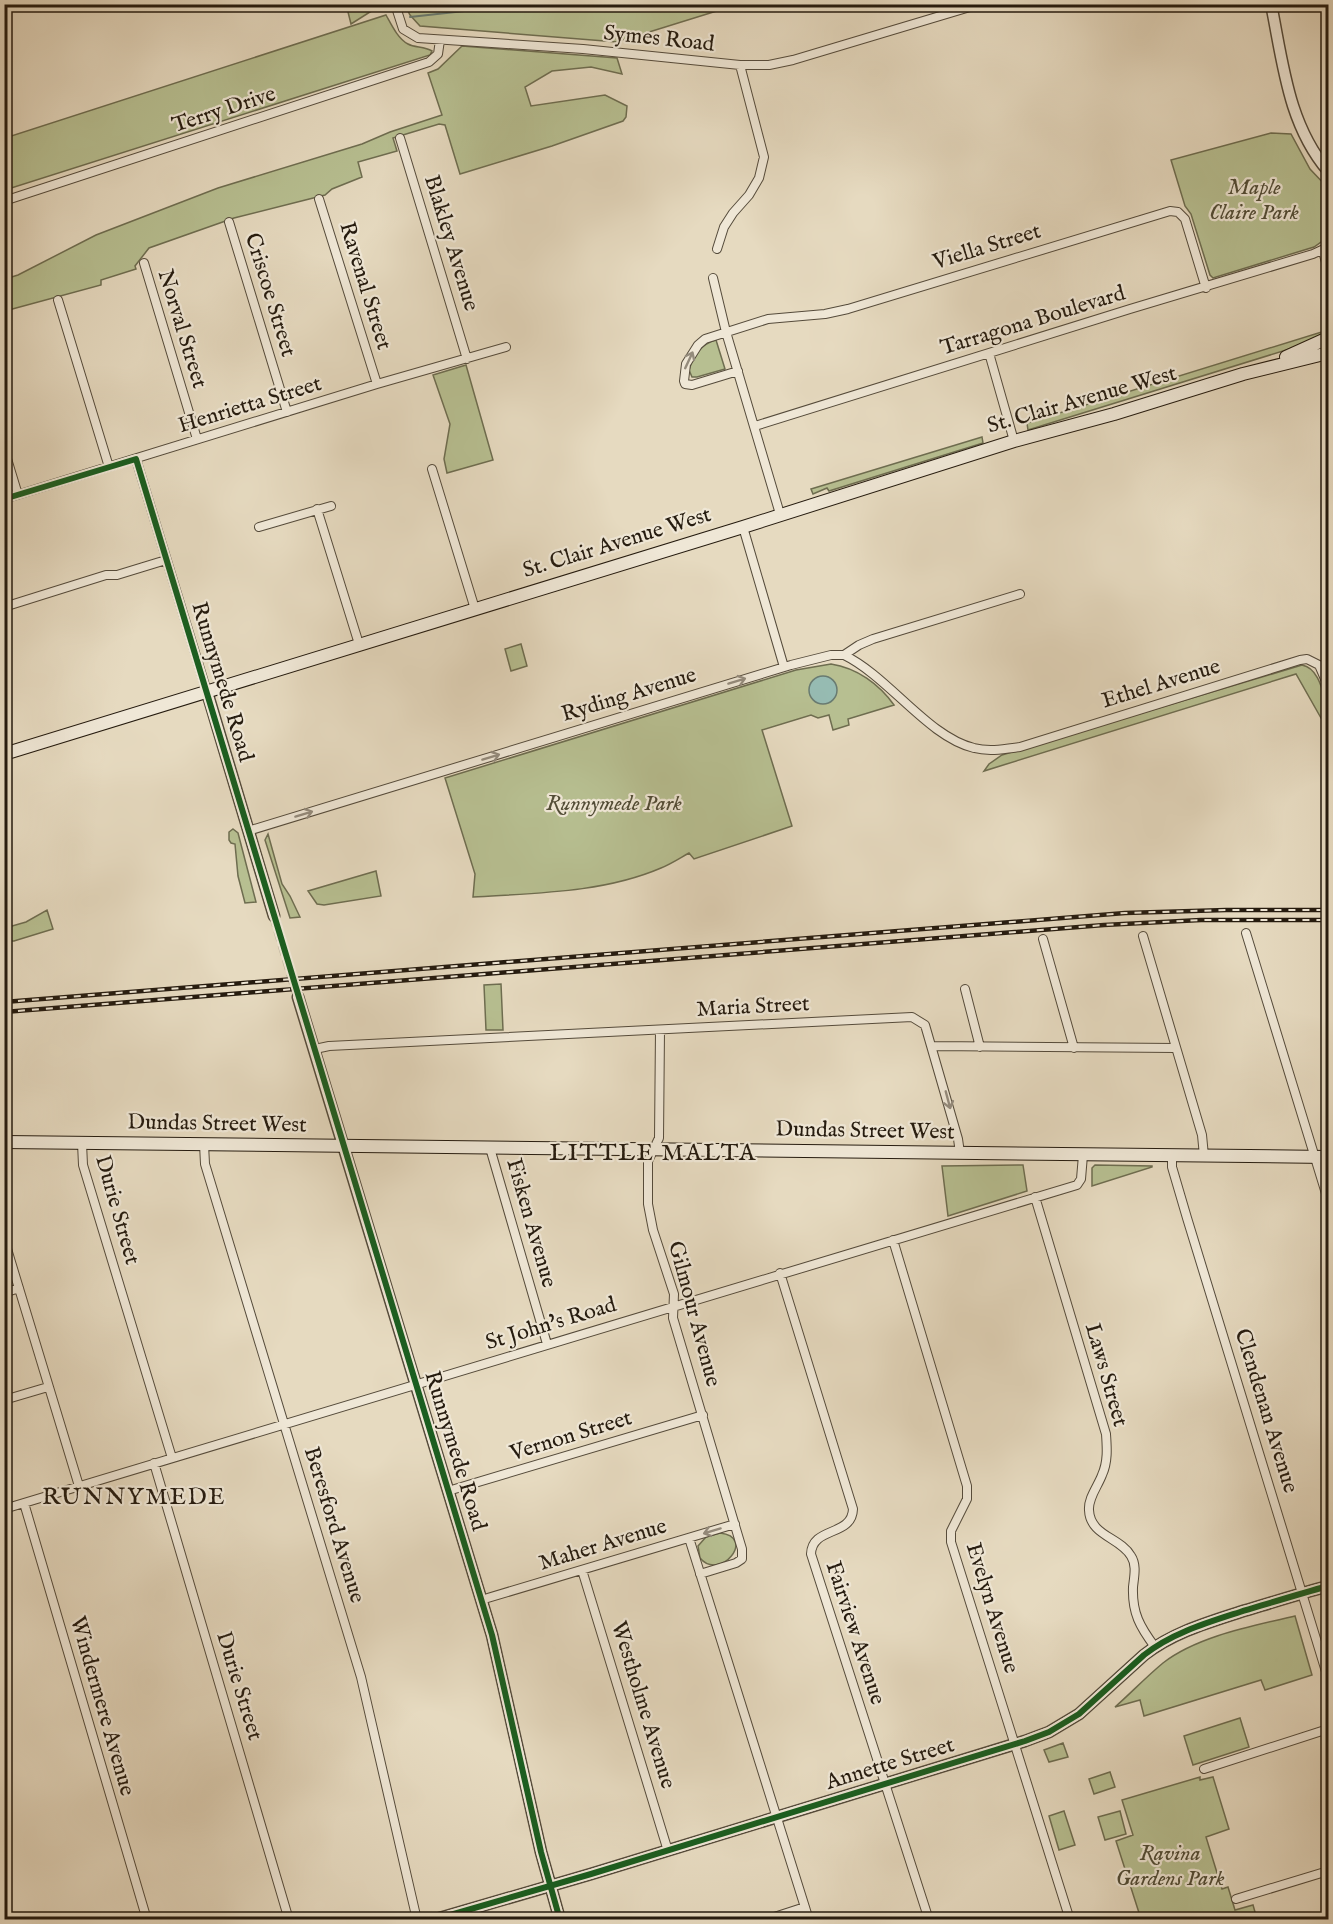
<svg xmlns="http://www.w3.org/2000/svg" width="1333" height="1924" font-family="'IM FELL English',serif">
  <rect width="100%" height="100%" fill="#e6dac0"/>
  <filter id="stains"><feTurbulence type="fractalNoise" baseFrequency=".00333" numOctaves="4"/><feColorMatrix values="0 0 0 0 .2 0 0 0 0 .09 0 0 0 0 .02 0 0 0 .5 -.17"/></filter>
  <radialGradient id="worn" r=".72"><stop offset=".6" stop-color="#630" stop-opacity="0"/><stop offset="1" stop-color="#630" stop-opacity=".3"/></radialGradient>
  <!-- green -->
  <path fill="#b7bf91" stroke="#6e6d50" stroke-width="1.5" d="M346 4H381V5L351 24Z
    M405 5H736L617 42 420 26 410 15Z
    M386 15C391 24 398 39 408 44 415 48 424 46 432 51L430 55 5 190V138Z
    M462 46 617 58 622 74 591 67 552 71 525 87 531 106 605 95 627 106 626 117 623 121 552 146 460 174 445 125 439 124 393 138 397 151 358 162 362 177 332 189 325 195 234 218 149 248 135 266 136 269 101 280V285L5 311V279L18 275 96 235 218 188 362 144 390 132 442 115 428 73 438 69Z
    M1271 133 1291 134 1310 169 1328 188V237L1314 247 1213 278 1210 275 1191 214 1185 206 1171 160Z
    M1328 330V333L1299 346 1028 430 1027 423Z
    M716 340 725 369 697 377H692L689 370C693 356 701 344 716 340Z
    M466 365 493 460 447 473 444 459 450 424 433 375Z
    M982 437 983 443 829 491 827 488 813 494 811 489Z
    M521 644 527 666 511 671 505 649Z
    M831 664C857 668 879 684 894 705L848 719 849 725 833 730 829 715 818 718 811 715 762 730 792 826 694 859 689 853C680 858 671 864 661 868 603 893 535 893 473 897L475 874 445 778 796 670Z
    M1302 665C1319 668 1323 693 1328 708V713L1321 718 1296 674 984 771 989 764 1002 755Z
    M233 829 238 833 256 902 245 903 238 876 235 844 231 843 229 840V832Z
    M268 834 282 884 290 896 300 917 290 918 265 840Z
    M376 871 381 896 324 905 317 904 308 891Z
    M47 910 53 929 14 941H5V928L26 922Z
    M501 984 503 1030H486L484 985Z
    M1023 1165 1027 1191 948 1216 942 1166Z
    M1095 1165 1152 1166V1167L1092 1186V1168Z
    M720 1533C757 1537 720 1582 700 1558L698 1546 706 1537Z
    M1295 1616 1312 1675 1265 1690 1261 1680 1144 1716 1140 1700 1115 1707C1131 1693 1146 1677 1163 1663 1198 1636 1253 1626 1295 1616Z
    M1240 1718 1249 1747 1193 1765 1184 1736Z
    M1063 1743 1068 1757 1049 1762 1044 1750Z
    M1110 1772 1115 1787 1094 1794 1089 1779Z
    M1200 1777V1780L1213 1777 1229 1829 1206 1837 1222 1889 1228 1887 1235 1910 1253 1905 1257 1919H1141L1116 1841 1133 1835 1122 1800Z
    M1064 1811 1075 1845 1059 1850 1049 1816Z
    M1120 1811 1126 1834 1105 1840 1098 1817Z"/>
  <!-- water -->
  <path fill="#96bbb2" stroke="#697b71" stroke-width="1.5" d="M809 690a14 14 0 1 1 28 0a14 14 0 1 1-28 0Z"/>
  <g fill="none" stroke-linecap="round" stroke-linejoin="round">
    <!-- stream -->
    <path stroke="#697b71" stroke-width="2" d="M410 17 527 4"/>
    <!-- tertiary-tunnel -->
    <path stroke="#bfb49d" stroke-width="10" stroke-dasharray="10 5" stroke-linecap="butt" d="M274 916 298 997"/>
    <defs>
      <path id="minor" d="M395 4 403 29 418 38 583 49 740 65H769L793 60 980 4
        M400 138 467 359
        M319 199 377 384
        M4 201 429 62 438 54 440 40
        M229 222 287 412
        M717 249 724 227 733 213 749 195 759 178 764 157 740 65
        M1323 251 1328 270
        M144 263 197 439
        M713 278 726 332 780 514
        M58 300 109 467
        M989 353 1014 441
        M738 371 692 385 685 384 684 381 686 364 698 345 705 339 768 319 825 314 848 309 1170 211 1178 212 1185 219 1206 288
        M755 426 1130 309 1313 254 1328 247
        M4 449 18 495
        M136 459 207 692
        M432 469 475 609
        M4 499 377 384 506 347
        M317 509 359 644
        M259 527 331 506
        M743 527 784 667
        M4 607 106 575H117L166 560
        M844 655C889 677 928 737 974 748 989 752 1005 749 1020 747L1300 660 1307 659 1319 665 1328 686
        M248 831 791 665 831 655H844L859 645 873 639 1020 594
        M1246 933 1328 1200
        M1143 936 1202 1135 1204 1156
        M1043 939 1074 1048
        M965 989 980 1047
        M660 1030 659 1138 648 1161V1204L653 1230 674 1294 673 1318 742 1549V1559L736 1563 700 1574
        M933 1046 1176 1048
        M315 1049 329 1046 912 1017 925 1025 958 1139 960 1153
        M82 1143 83 1165 172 1458
        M204 1144 205 1164 361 1677 417 1920
        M490 1148 547 1344
        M1172 1155V1167L1187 1218 1328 1678
        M1035 1197 1106 1434C1107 1448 1108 1462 1102 1475 1098 1486 1088 1498 1089 1510 1090 1536 1120 1537 1131 1556 1137 1565 1134 1577 1133 1587 1132 1613 1140 1627 1155 1647
        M4 1239 79 1486
        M893 1240 967 1486V1499L951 1531V1542L1070 1920
        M780 1273 853 1509C852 1537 812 1526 811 1554L929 1920
        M4 1293 19 1288
        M4 1400 48 1387
        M154 1463 289 1920
        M448 1491 703 1415
        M24 1503 147 1920
        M4 1509 1077 1185 1081 1179 1083 1155
        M689 1538 809 1920
        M582 1570 668 1851
        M481 1600 735 1524
        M1204 1769 1328 1729
        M1236 1899 1328 1871
        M4 1917 5 1920
        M765 1920 805 1907"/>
      <path id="tertiary" d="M1271 4C1283 63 1288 124 1328 171
        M207 692 274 916
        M298 997 492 1635 541 1852 560 1920
        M433 1920 591 1874 1025 1741 1049 1732 1079 1714 1144 1655C1172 1633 1206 1623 1240 1612 1270 1603 1299 1594 1328 1586"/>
      <path id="secondary" d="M1286 357 1328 338
        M4 754 743 527 1014 441 1114 414 1243 374 1328 353
        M4 1142 1328 1157"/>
    </defs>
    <!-- minor casing -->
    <use href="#minor" stroke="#554b3b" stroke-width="10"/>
    <!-- tertiary casing -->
    <use href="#tertiary" stroke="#554b3b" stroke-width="13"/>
    <!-- secondary casing -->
    <use href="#secondary" stroke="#251b0f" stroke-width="14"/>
    <!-- minor -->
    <use href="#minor" stroke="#efe7d6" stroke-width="8"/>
    <!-- tertiary -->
    <use href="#tertiary" stroke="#efe7d6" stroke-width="10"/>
    <!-- secondary -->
    <use href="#secondary" stroke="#efe7d6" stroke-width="12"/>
    <defs>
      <path id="rail" d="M4 1002 1125 913 1226 910H1328
        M4 1012 1104 925 1201 920H1328"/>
    </defs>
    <!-- rail casing -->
    <use href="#rail" stroke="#251b0f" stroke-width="4.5"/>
    <!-- rail -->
    <use href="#rail" stroke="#efe7d6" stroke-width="2" stroke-dasharray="7" stroke-linecap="butt"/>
    <defs>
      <path id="cycleway" d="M4 499 136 459 492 1635 541 1852 560 1920
        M433 1920 591 1874 1025 1741 1049 1732 1079 1714 1144 1655C1172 1633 1206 1623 1240 1612 1270 1603 1299 1594 1328 1586"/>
    </defs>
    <!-- cycleway casing -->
    <use href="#cycleway" stroke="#efe7d6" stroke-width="10"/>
    <!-- cycleway -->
    <use href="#cycleway" stroke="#1b5e20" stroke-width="6"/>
  </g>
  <!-- one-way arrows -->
  <defs><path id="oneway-shaft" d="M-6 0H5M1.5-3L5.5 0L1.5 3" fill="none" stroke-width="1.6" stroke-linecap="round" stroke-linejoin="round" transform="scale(1.5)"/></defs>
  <g stroke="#948b7c">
    <use href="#oneway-shaft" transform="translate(689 360) rotate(-65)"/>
    <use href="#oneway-shaft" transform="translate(737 681) rotate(-17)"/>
    <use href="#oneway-shaft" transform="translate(491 757) rotate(-17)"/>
    <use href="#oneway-shaft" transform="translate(304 814) rotate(-17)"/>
    <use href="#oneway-shaft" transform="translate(948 1100) rotate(75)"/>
    <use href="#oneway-shaft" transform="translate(712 1531) rotate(163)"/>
  </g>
  <g text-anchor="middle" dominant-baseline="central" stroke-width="4.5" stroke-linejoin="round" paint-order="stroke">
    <!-- street labels -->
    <g font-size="22" fill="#251b0f" stroke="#efe7d6">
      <text transform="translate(659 39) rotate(6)">Symes Road</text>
      <text transform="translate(224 110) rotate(-18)">Terry Drive</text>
      <text transform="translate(451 243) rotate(73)">Blakley Avenue</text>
      <text transform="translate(987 247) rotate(-17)">Viella Street</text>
      <text transform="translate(365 286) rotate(73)">Ravenal Street</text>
      <text transform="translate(270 295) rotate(73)">Criscoe Street</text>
      <text transform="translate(1033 321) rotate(-17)">Tarragona Boulevard</text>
      <text transform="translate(182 329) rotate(73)">Norval Street</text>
      <text transform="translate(1082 400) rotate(-16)">St. Clair Avenue West</text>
      <text transform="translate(250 405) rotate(-17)">Henrietta Street</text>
      <text transform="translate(617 543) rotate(-17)">St. Clair Avenue West</text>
      <text transform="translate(222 682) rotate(73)">Runnymede Road</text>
      <text transform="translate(1161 684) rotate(-17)">Ethel Avenue</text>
      <text transform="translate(629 695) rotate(-17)">Ryding Avenue</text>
      <text transform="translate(753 1007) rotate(-3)">Maria Street</text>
      <text transform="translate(217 1124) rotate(1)">Dundas Street West</text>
      <text transform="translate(865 1131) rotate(1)">Dundas Street West</text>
      <text transform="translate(117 1210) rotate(74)">Durie Street</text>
      <text transform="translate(531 1223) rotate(74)">Fisken Avenue</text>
      <text transform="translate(694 1314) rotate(75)">Gilmour Avenue</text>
      <text transform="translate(551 1324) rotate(-17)">St John's Road</text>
      <text transform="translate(1106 1375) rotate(74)">Laws Street</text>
      <text transform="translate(1266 1411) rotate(73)">Clendenan Avenue</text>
      <text transform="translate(571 1436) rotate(-17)">Vernon Street</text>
      <text transform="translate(455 1451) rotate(73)">Runnymede Road</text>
      <text transform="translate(334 1525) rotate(73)">Beresford Avenue</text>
      <text transform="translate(603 1545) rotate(-17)">Maher Avenue</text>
      <text transform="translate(992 1608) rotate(73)">Evelyn Avenue</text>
      <text transform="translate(855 1633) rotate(72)">Fairview Avenue</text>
      <text transform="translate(239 1686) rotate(73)">Durie Street</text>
      <text transform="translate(643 1705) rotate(73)">Westholme Avenue</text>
      <text transform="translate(102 1706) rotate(74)">Windermere Avenue</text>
      <text transform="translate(890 1764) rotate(-17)">Annette Street</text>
    </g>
    <!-- park labels -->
    <g font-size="22" font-style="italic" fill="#514c36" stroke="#efe7d6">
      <text x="1254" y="188">Maple<tspan x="1254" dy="25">Claire Park</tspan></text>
      <text x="614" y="804">Runnymede Park</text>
      <text x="1170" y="1854">Ravina<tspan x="1170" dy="25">Gardens Park</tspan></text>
    </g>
    <!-- neighbourhood labels -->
    <g font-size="24" letter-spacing="1.5" fill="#251b0f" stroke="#efe7d6">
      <text x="653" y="1153">LITTLE MALTA</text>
      <text x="134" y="1497">RUNNYMEDE</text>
    </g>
  </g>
  <!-- margin -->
  <rect width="1333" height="1924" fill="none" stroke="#e6dac0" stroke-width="24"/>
  <rect x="6" y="6" width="1321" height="1912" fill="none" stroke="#251b0f" stroke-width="3"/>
  <rect x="12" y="12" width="1309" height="1900" fill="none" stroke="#251b0f" stroke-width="1.5"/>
  <rect width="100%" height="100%" filter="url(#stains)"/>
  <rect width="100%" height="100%" fill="url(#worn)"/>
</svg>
